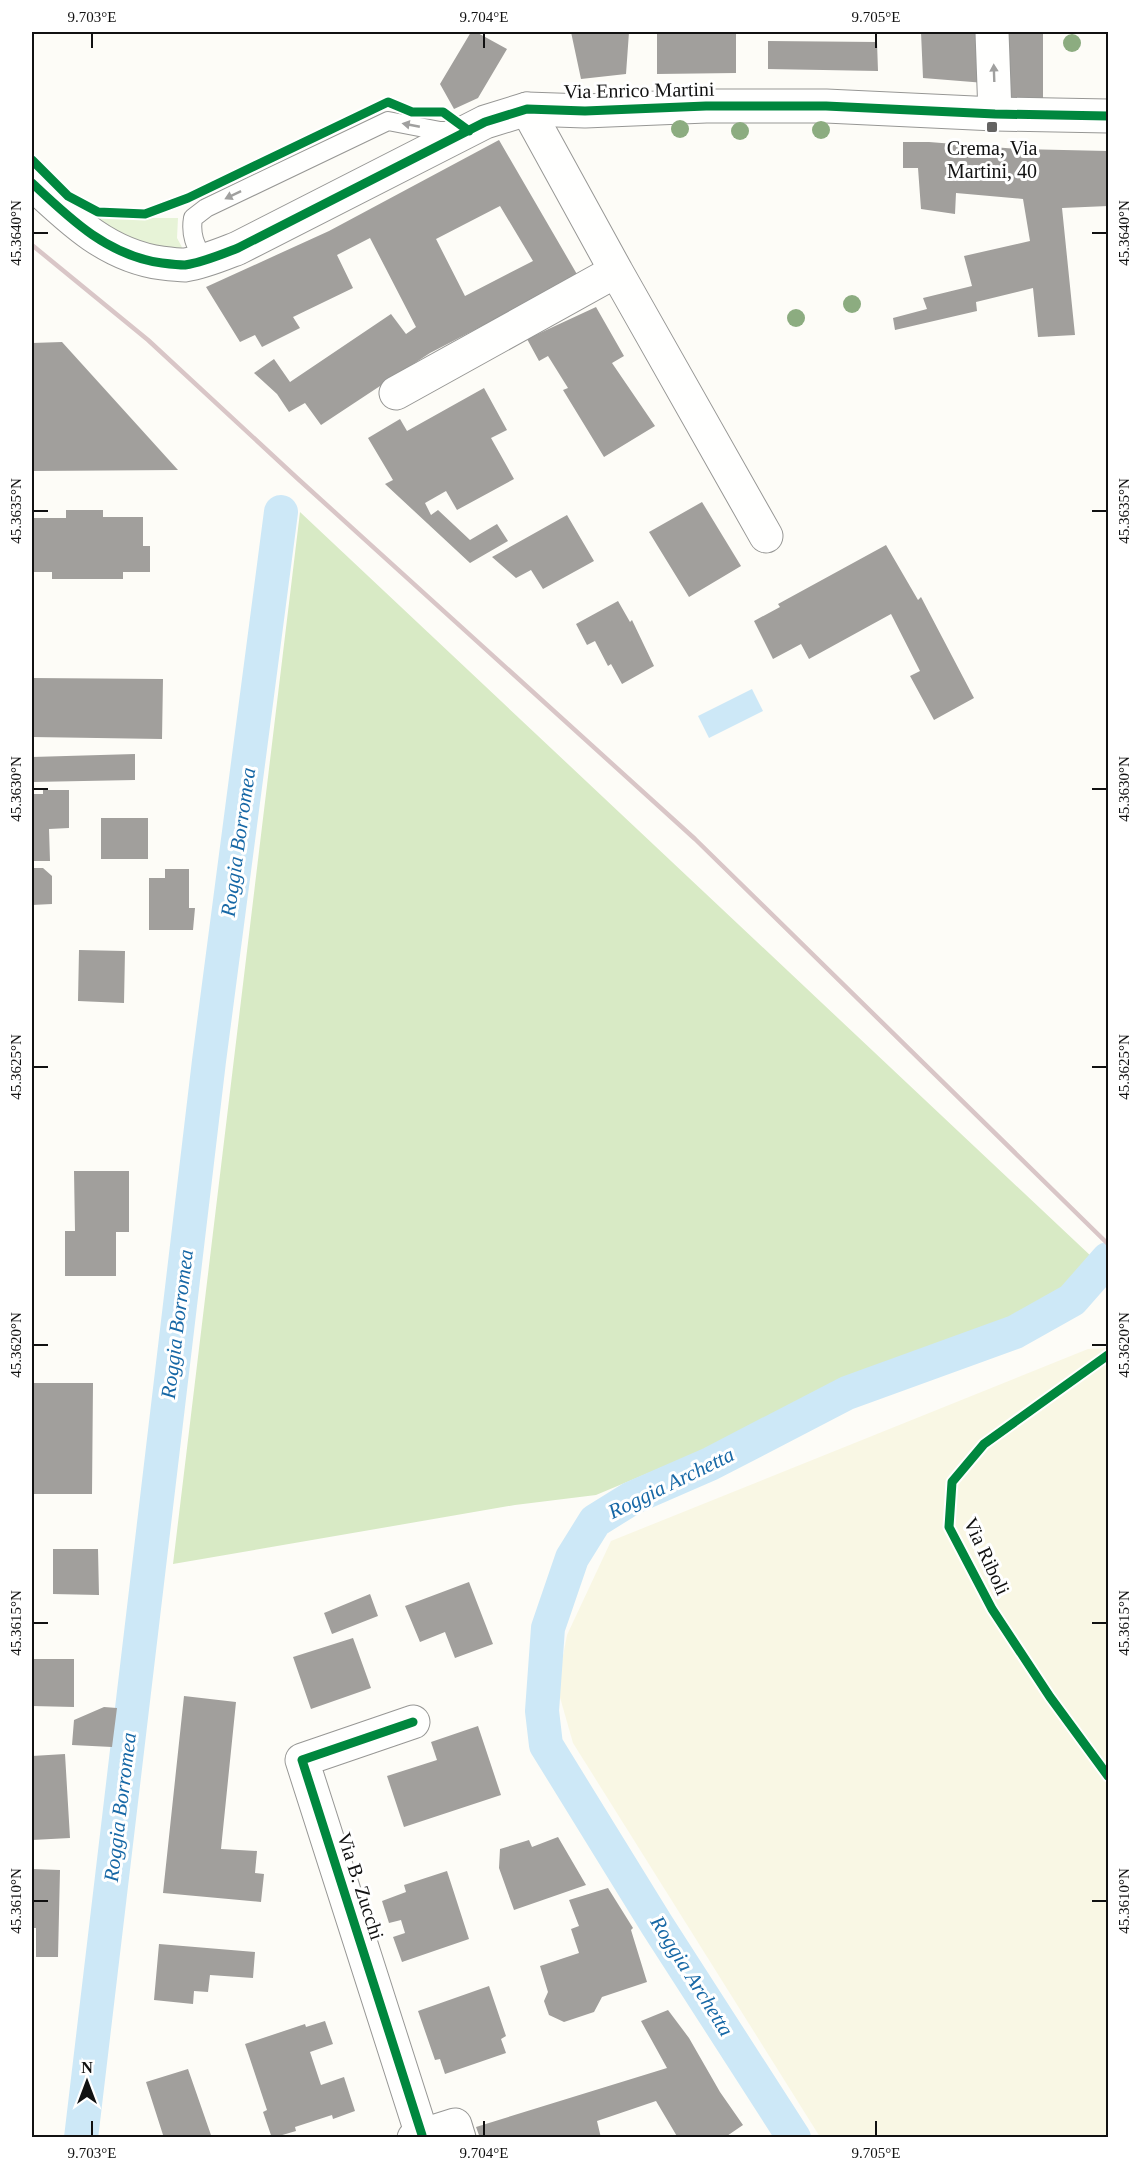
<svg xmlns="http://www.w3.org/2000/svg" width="1140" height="2169" font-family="Georgia,serif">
  <rect width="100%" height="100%" fill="#fdfcf7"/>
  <!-- farmland -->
  <path fill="#f9f7e4" d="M1108 1348V2137H820L573 1743 557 1687 567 1635 611 1541 1088 1349Z"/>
  <!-- green -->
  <path fill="#e7f3d7" d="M86 211 128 218H178L177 238 184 251 146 244 110 232Z"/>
  <!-- forest -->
  <path fill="#d8eac5" d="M300 512 1093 1258 1070 1285 999 1329 849 1383 758 1427 596 1495 515 1505 173 1564Z"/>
  <!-- water -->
  <path fill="#cde8f7" d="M752 689 763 711 709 738 698 716Z"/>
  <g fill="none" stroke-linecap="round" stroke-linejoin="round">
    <!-- canal -->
    <path stroke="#cde8f7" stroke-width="34" d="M81 2138 209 1061 281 512
      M794 2138 657 1925 546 1745 542 1711 548 1628 572 1558 595 1521 632 1498 710 1464 847 1393 1015 1332 1072 1300 1108 1259"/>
  </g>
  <!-- building -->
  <path fill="#a19f9c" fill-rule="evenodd" d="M471 32H476L507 49 478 98 454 109 440 84Z
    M571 32H629L626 74 581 79Z
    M657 32H736V73L657 74Z
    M921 32H986L985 83 923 78Z
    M1004 32H1043V100L1005 99Z
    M768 41 877 42 878 71 768 69Z
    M499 140 578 276 430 353 321 425 305 403 289 412 277 394 254 373 274 359 290 382 391 314 406 334 416 327 370 238 337 255 353 288 293 317 300 328 262 347 255 335 240 342 206 287 329 231ZM500 206 533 261 465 296 436 239Z
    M903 142H929L1019 149 1108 151V206L1062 208 1075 335 1038 337 1033 288 976 302 977 311 895 330 893 318 927 309 923 298 972 286 964 256 1030 241 1023 199 956 193 955 214 921 209 918 168H903Z
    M596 307 624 356 612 363 655 426 604 457 563 390 568 388 548 356 539 361 527 339Z
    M62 342 178 470 32 471V343Z
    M484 388 507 430 491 438 514 479 457 510 446 491 425 503 431 515 438 510 470 540 497 524 508 541 470 563 385 484 393 480 368 438 400 419 407 431Z
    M702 502 741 566 689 597 649 532Z
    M66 510H103V517H143V546H150V572H123V579H52V572H32V518H66Z
    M567 515 594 561 543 589 531 570 516 578 492 557Z
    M886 545 918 600 921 597 974 698 934 720 910 676 920 671 891 614 809 659 801 644 773 659 754 621 780 607 778 604Z
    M618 601 630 622 632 620 654 666 622 684 611 664 608 666 595 641 587 645 576 624Z
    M32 678 163 679 162 739 32 737Z
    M135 754V780L32 782V757Z
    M43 790H69V828L49 829 50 861H32L34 794H43Z
    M101 818H148V859H101Z
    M32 868H43L52 876V904L32 905Z
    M165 869H189V908H195L193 930H149V878H165Z
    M79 950 125 951 124 1003 78 1001Z
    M74 1171H129V1232H116V1276H65V1231H75Z
    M32 1383H93L92 1494H32Z
    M53 1549H98L99 1595 53 1594Z
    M469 1582 493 1644 455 1658 445 1632 420 1642 405 1606Z
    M370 1594 378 1616 332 1634 324 1613Z
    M353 1638 371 1688 311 1709 293 1657Z
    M32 1659H74V1707L32 1706Z
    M184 1696 236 1702 221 1849 257 1851 255 1873 264 1874 261 1902 163 1893Z
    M104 1707 117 1708 112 1747 72 1745 74 1720Z
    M478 1726 501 1795 404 1827 387 1776 437 1760 431 1742Z
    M65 1754 70 1838 32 1840V1756Z
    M558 1837 586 1885 514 1910 499 1868 500 1849 529 1840 532 1847Z
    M32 1869 60 1870 58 1957H36V1928H32Z
    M447 1871 469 1939 402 1962 393 1937 405 1933 401 1920 389 1923 382 1901 406 1892 404 1885Z
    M608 1888 633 1928 631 1930 647 1982 602 1997 594 2012 564 2022 549 2015 544 2001 548 1992 540 1966 579 1953 571 1929 579 1926 569 1900Z
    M159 1944 255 1952 253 1978 210 1975 208 1992 194 1991 193 2004 154 2000Z
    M489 1986 506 2036 501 2039 506 2053 445 2074 440 2059 435 2060 418 2011Z
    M668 2010 689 2038 720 2092 743 2125 724 2138H678L656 2101 597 2121 601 2138H480L476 2127 667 2068 641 2021Z
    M325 2021 333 2044 310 2052 321 2085 344 2077 355 2111 333 2119 332 2115 295 2127 296 2131 272 2138 263 2112 267 2110 245 2044 305 2024 306 2027Z
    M188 2069 212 2138H164L146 2082Z"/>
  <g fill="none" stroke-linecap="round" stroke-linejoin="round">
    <defs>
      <path id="service" d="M204 261C196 246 190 236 193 218L206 208 388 121 440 131H458"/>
      <path id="minor" d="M992 32 995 114
        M616 271 766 536
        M396 393 616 271 527 109
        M413 1722 302 1760 422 2135
        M414 2138 455 2125 459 2138"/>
      <path id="tertiary" d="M32 183C70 219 108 256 162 263 170 264 178 265 185 265 204 262 220 255 238 248L485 122 527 109 585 111 706 106H826L995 114 1108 116"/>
    </defs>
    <!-- service casing -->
    <use href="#service" stroke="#979795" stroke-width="20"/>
    <!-- minor casing -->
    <use href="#minor" stroke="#979795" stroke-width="35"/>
    <!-- tertiary casing -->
    <use href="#tertiary" stroke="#979795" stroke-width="35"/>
    <!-- service -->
    <use href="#service" stroke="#fffffe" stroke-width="18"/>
    <!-- minor -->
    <use href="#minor" stroke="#fffffe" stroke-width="33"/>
    <!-- tertiary -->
    <use href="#tertiary" stroke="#fffffe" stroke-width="33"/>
    <!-- rail -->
    <path stroke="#d9c6c7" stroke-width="4.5" d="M32 245 148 340 297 478 695 839 1108 1244"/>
    <defs>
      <path id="cycleway" d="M32 160 68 196 98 212 145 214 188 198 388 102 412 112H443L469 131
        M32 183C70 219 108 256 162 263 170 264 178 265 185 265 204 262 220 255 238 248L485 122 527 109 585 111 706 106H826L995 114 1108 116
        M1108 1355 984 1444 952 1482 949 1527 992 1609 1050 1697 1108 1776
        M413 1722 302 1760 422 2135"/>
    </defs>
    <!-- cycleway casing -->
    <use href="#cycleway" stroke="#fff" stroke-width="13"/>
    <!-- cycleway -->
    <use href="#cycleway" stroke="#00873e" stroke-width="9"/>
  </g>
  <!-- trees -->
  <g fill="#8cac80">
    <circle cx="1072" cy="43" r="9"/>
    <circle cx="680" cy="129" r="9"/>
    <circle cx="821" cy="130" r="9"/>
    <circle cx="740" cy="131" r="9"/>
    <circle cx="852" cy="304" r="9"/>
    <circle cx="796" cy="318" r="9"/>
  </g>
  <!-- one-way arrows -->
  <defs><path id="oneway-solid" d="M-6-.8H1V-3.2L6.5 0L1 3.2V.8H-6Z" transform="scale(1.5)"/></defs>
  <g fill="#a0a09f">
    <use href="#oneway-solid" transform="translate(994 73) rotate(-92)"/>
    <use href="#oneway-solid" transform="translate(411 125) rotate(-169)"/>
    <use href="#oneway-solid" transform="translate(233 195) rotate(154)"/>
  </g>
  <!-- ticks -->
  <path fill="none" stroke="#111" stroke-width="2" d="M92 33V48M484 33V48M876 33V48M33 233H48M1092 233H1107M33 511H48M1092 511H1107M33 789H48M1092 789H1107M33 1067H48M1092 1067H1107M33 1345H48M1092 1345H1107M33 1623H48M1092 1623H1107M33 1901H48M1092 1901H1107M92 2121V2136M484 2121V2136M876 2121V2136"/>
  <!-- markers -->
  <rect fill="#646362" stroke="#fff" stroke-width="2" x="986" y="121" width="12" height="12" rx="3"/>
  <g text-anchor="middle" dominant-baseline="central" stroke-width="6" stroke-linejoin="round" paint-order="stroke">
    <!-- street labels -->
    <g font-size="20" fill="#111" stroke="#fff">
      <text transform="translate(639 90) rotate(-1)">Via Enrico Martini</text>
      <text transform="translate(987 1556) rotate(65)">Via Riboli</text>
      <text transform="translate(361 1886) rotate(72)">Via B. Zucchi</text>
    </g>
    <!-- poi labels -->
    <g font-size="20" fill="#111" stroke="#fff">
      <text x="992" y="148">Crema, Via<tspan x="992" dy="23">Martini, 40</tspan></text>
    </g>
    <!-- water labels -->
    <g font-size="21" font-style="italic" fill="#1768a6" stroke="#fff">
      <text transform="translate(238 842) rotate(-82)">Roggia Borromea</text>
      <text transform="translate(177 1324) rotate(-83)">Roggia Borromea</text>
      <text transform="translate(671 1483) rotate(-26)">Roggia Archetta</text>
      <text transform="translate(120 1807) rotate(-83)">Roggia Borromea</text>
      <text transform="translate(692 1976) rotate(58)">Roggia Archetta</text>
    </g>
  </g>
  <!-- border -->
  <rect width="1140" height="2169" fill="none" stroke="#ffffff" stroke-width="66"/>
  <!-- north arrow -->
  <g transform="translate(87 2082)" stroke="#ffffff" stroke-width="4.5" paint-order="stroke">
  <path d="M0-4.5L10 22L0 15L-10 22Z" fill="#111111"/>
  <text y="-9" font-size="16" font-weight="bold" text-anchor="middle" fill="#111111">N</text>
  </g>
  <rect x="33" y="33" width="1074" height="2103" fill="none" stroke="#111" stroke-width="2"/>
  <g font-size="15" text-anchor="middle" fill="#111">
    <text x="92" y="22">9.703°E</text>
    <text x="484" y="22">9.704°E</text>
    <text x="876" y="22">9.705°E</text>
    <text transform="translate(16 233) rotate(-90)" y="5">45.3640°N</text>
    <text transform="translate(1124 233) rotate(-90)" y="5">45.3640°N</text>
    <text transform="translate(16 511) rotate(-90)" y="5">45.3635°N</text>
    <text transform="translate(1124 511) rotate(-90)" y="5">45.3635°N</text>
    <text transform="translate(16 789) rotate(-90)" y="5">45.3630°N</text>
    <text transform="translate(1124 789) rotate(-90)" y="5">45.3630°N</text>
    <text transform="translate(16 1067) rotate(-90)" y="5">45.3625°N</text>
    <text transform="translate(1124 1067) rotate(-90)" y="5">45.3625°N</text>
    <text transform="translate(16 1345) rotate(-90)" y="5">45.3620°N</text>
    <text transform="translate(1124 1345) rotate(-90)" y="5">45.3620°N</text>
    <text transform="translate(16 1623) rotate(-90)" y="5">45.3615°N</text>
    <text transform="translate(1124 1623) rotate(-90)" y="5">45.3615°N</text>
    <text transform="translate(16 1901) rotate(-90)" y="5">45.3610°N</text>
    <text transform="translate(1124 1901) rotate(-90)" y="5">45.3610°N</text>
    <text x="92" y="2158">9.703°E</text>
    <text x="484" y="2158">9.704°E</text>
    <text x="876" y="2158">9.705°E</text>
  </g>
</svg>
